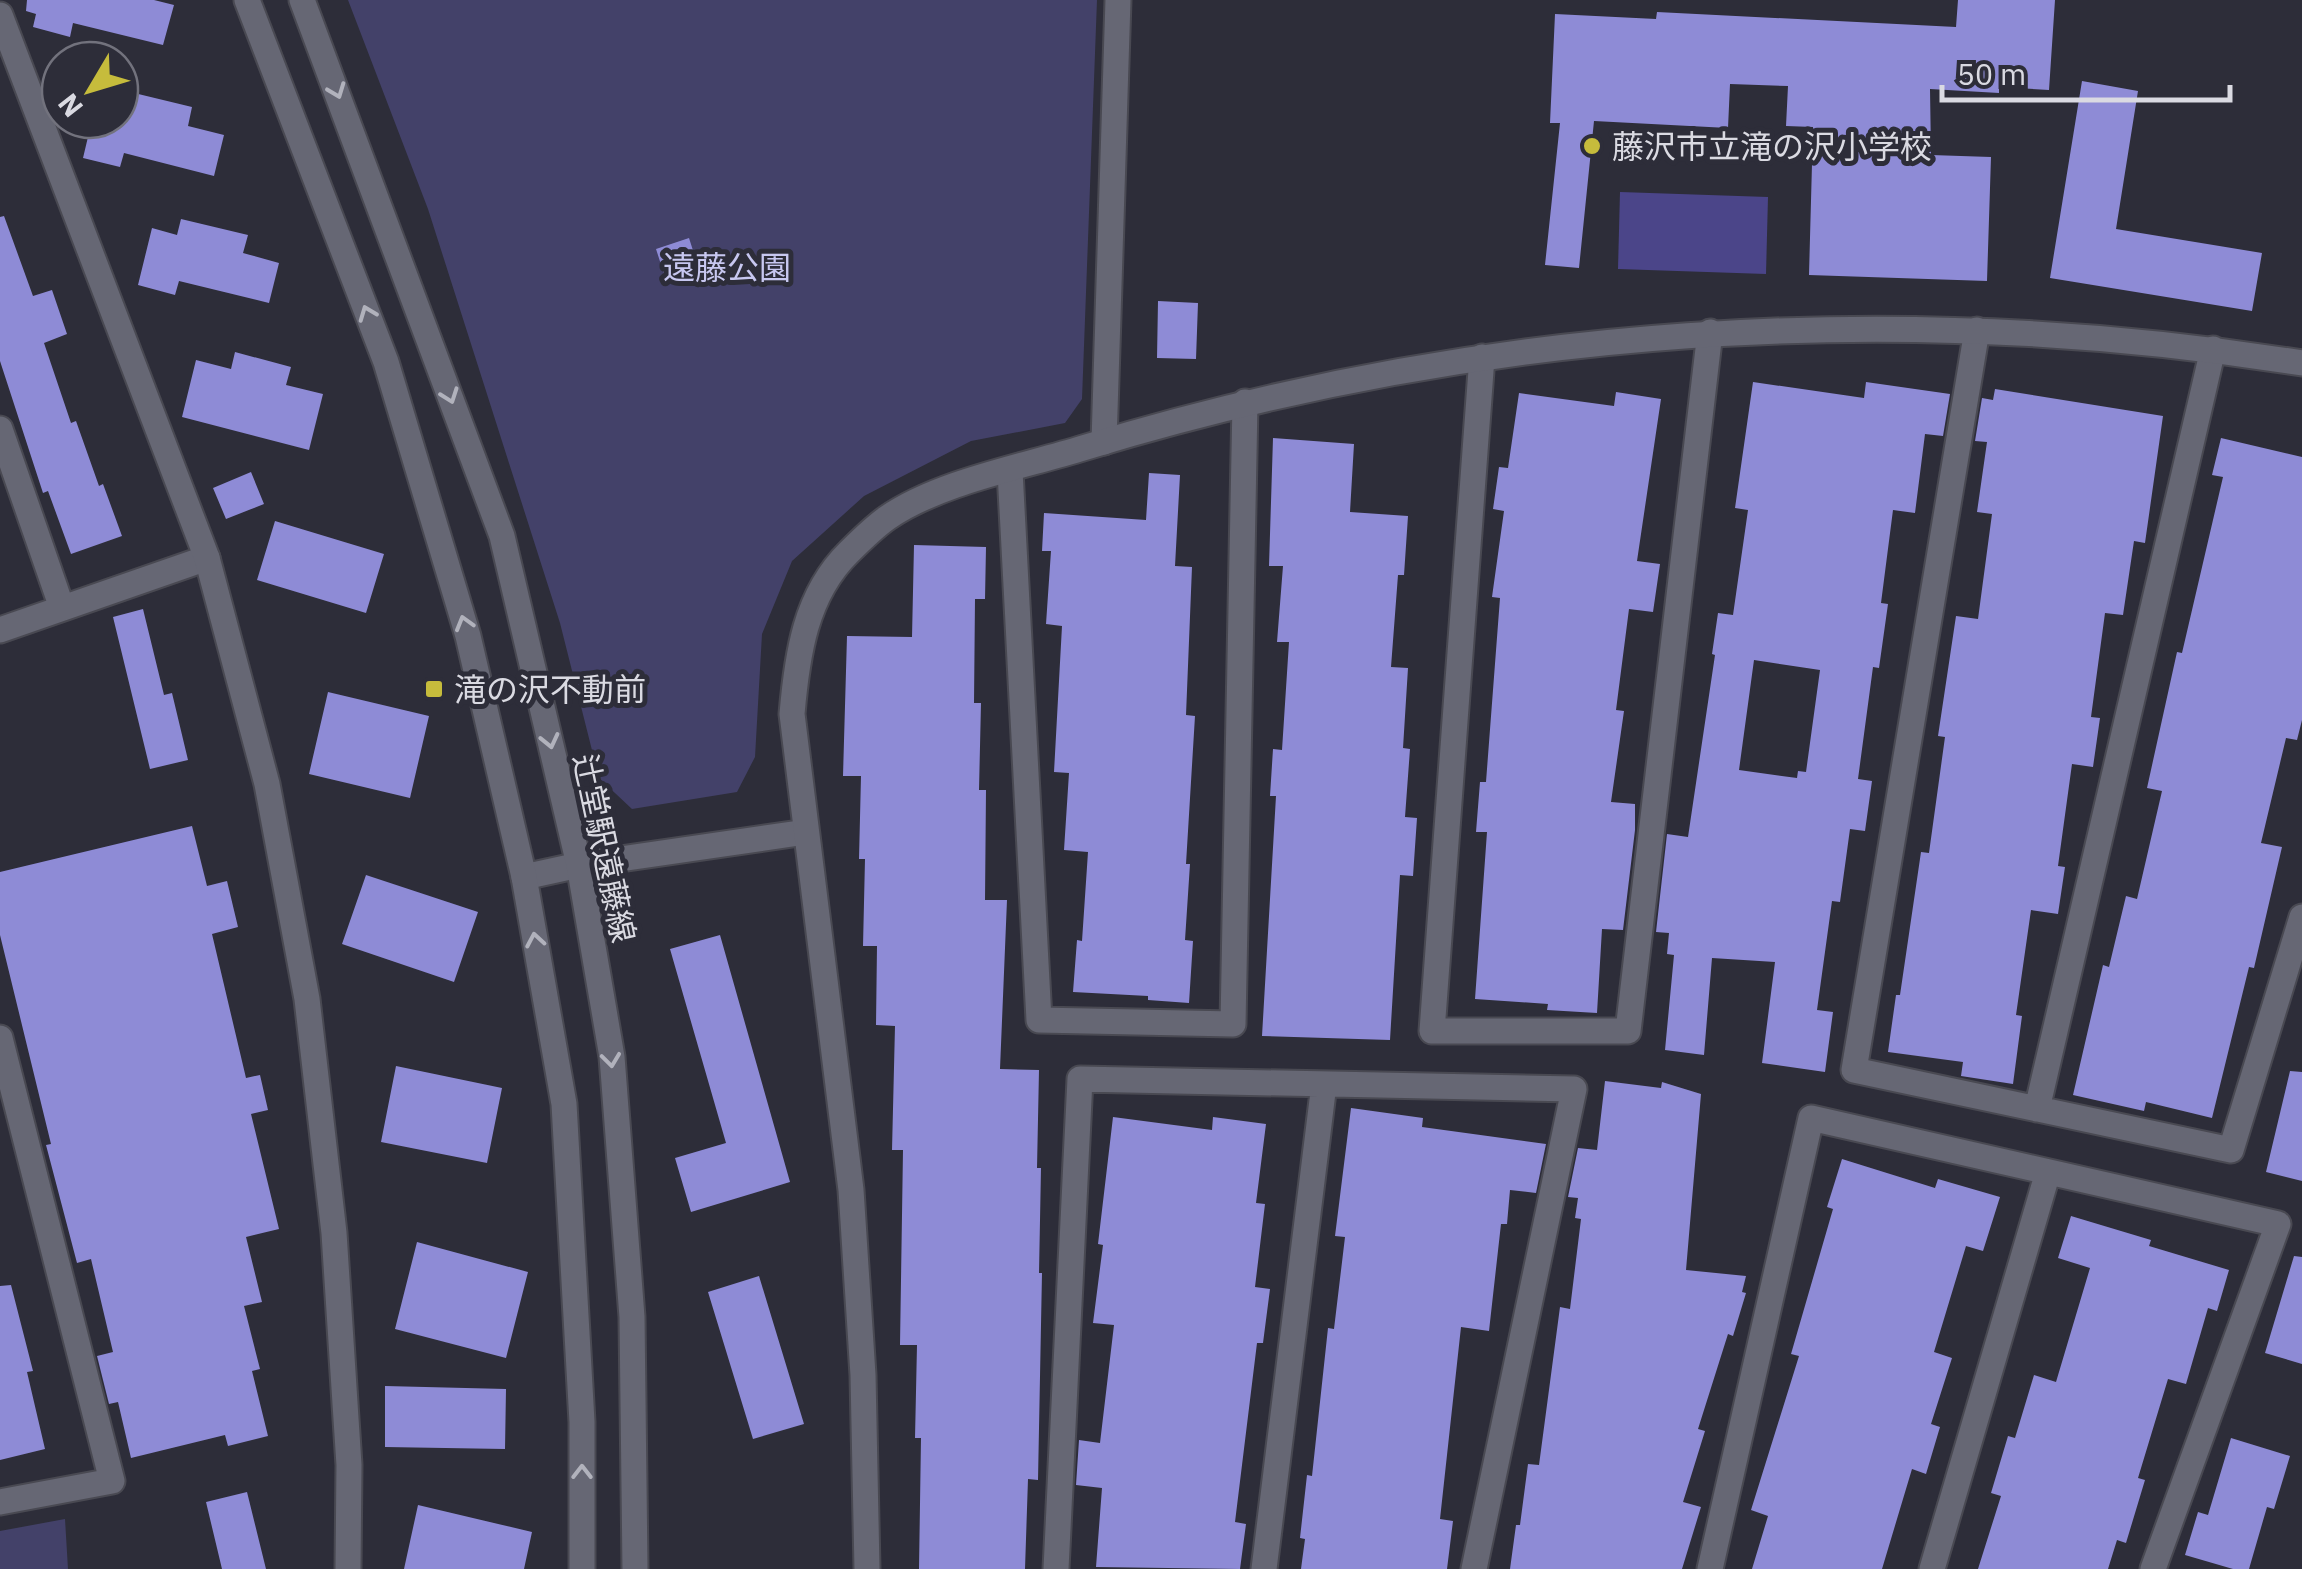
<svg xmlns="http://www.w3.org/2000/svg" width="2302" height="1569" font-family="'IBM Plex Sans','Noto Sans JP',sans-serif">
  <rect width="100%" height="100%" fill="#2d2d39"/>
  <!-- green -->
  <path fill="#434169" d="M348 0H1097L1082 399 1065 423 971 441 864 496 792 561 762 634 755 757 737 792 632 809 599 778 560 623 428 209Z
    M65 1519 68 1569H0V1531Z"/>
  <!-- water -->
  <path fill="#4b4589" d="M1620 192 1768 197 1766 274 1618 269Z"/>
  <!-- building -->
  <path fill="#8e8bd6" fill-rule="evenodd" d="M27 0H154L174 5 163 45 73 23 70 37 33 27 36 14 26 11Z
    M1958 0H2055L2049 90 1999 87V93L1930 89 1931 155 1991 157 1987 281 1809 275 1813 127 1786 126 1788 86 1730 84 1728 128 1594 121 1579 268 1545 265 1560 123H1550L1555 14 1656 19 1657 12 1956 27Z
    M2082 81 2138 91 2116 229 2262 253 2252 311 2050 278Z
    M130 92 192 107 188 126 224 135 214 176 124 153 120 167 83 158 92 120H120V106L126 108Z
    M4 216 33 296 52 290 67 334 44 343 71 423 76 421 99 486 103 484 122 536 71 554 48 491 43 493 0 361V217Z
    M181 219 248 235 243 253 279 263 269 303 179 281 175 295 138 285 152 228 177 235Z
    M689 238 698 266 665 277 656 249Z
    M1158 301 1198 303 1196 359 1157 358Z
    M235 352 291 367 286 385 323 394 309 450 182 417 196 360 231 369Z
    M1753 382 1864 398 1866 382 1950 394 1943 436 1925 434 1915 513 1893 510 1881 603 1888 604 1879 668 1873 667 1858 779 1872 781 1865 831 1850 829 1840 902 1832 901 1817 1010 1833 1012 1825 1072 1762 1063 1775 962 1712 958 1704 1055 1665 1050 1674 955 1667 954 1669 933 1656 932 1667 834 1688 837 1715 655 1712 654 1718 613 1733 615 1748 510 1735 508ZM1754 660 1820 670 1806 772 1798 771 1797 778 1739 770Z
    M1995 389 2163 416 2145 543 2134 541 2123 615 2105 613 2091 717 2100 718 2093 767 2072 764 2058 866 2065 867 2058 914 2031 910 2016 1015 2022 1016 2013 1084 1961 1076 1963 1062 1888 1052 1896 995H1900L1921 852 1929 853 1945 737 1938 736 1956 616 1978 619 1992 514 1977 512 1987 442 1975 441 1982 398 1993 400Z
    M1616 392 1661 399 1637 561 1660 564 1653 612 1629 609 1616 710 1624 711 1611 802 1635 804V830L1623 930 1602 929 1597 1013 1547 1010 1548 1004 1475 999 1487 832H1476L1480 782H1486L1500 598 1492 597 1504 511 1493 509 1499 467 1508 468 1519 393 1614 406Z
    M1273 438 1354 444 1350 512 1408 516 1404 575H1398L1391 667 1408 668 1403 748 1410 749 1405 817 1417 818 1413 876 1400 875 1390 1040 1262 1036 1276 796H1270L1273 749 1282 750 1289 642H1277L1283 566H1269Z
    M2221 438 2302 457V720L2297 740 2286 738 2261 843 2282 847 2254 968 2249 967 2212 1118 2146 1102 2144 1111 2073 1095 2103 965 2109 967 2126 896 2137 899 2162 791 2147 788 2177 652 2182 653 2223 477 2212 475Z
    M251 472 264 504 226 519 213 488Z
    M1149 473 1180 475 1175 566 1192 567 1186 715 1195 716 1186 864H1190L1185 940 1193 941 1189 1003 1148 1000V996L1073 992 1077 940 1082 941 1088 852 1064 850 1069 773 1054 772 1062 626 1046 624 1051 551H1042L1044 513 1146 520Z
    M275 521 384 554 366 613 257 580Z
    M914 545 986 547 985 599H975L974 703H981L979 790H986L985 900H1007L1000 1069 1039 1070 1037 1168H1041L1039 1273H1042L1038 1480 1028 1479 1025 1569H919L921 1438H915L917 1345H900L903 1150H892L895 1026 876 1025 877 946H863L865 859H859L861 776H843L847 636 912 637Z
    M143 609 164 695 172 693 188 760 150 769 113 617Z
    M328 692 429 716 410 798 309 774Z
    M192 826 207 886 227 881 238 927 212 934 246 1078 260 1075 268 1110 251 1114 279 1229 246 1237 262 1302 244 1306 260 1369 252 1371 268 1436 228 1446 225 1435 131 1458 118 1402 109 1404 97 1356 113 1352 91 1259 77 1263 46 1145 51 1144 0 935V872Z
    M366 875 478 912 454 982 342 944Z
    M720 935 790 1182 691 1212 675 1158 726 1143 670 949Z
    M396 1066 502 1088 487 1163 381 1142Z
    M2290 1071 2302 1072V1181L2266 1172Z
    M1605 1081 1661 1088 1662 1082 1701 1094 1686 1270 1746 1276 1742 1292 1746 1293 1733 1336 1728 1334 1698 1429 1705 1431 1683 1502 1701 1507 1682 1569H1510L1516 1525H1520L1528 1464 1539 1465 1560 1307 1570 1309 1581 1219 1575 1218 1578 1198 1568 1197 1578 1148 1597 1150Z
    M1351 1108 1423 1118 1422 1127 1546 1144 1536 1193 1510 1190 1507 1224H1501L1489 1331 1461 1327 1440 1519 1453 1521 1447 1569H1301L1305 1539 1300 1538 1307 1475 1312 1476 1328 1328 1334 1329 1345 1237 1335 1236Z
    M1113 1117 1212 1130 1213 1117 1266 1124 1256 1203 1265 1204 1255 1287 1270 1289 1263 1343H1257L1235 1522 1246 1524 1240 1569 1096 1567 1102 1488 1076 1485 1079 1440 1100 1443 1114 1325 1093 1323 1103 1245 1098 1244Z
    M1842 1159 1935 1188 1938 1179 2000 1197 1983 1251 1966 1246 1934 1352 1952 1358 1931 1424 1940 1427 1926 1474 1912 1469 1882 1569H1752L1768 1516 1751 1510 1799 1356 1791 1354 1833 1209 1827 1207Z
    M2071 1216 2151 1240 2149 1246 2229 1270 2217 1311 2208 1308 2186 1384 2168 1379 2138 1478 2145 1480 2126 1543 2117 1540 2108 1569H1978L2001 1496 1991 1493 2008 1436 2015 1438 2034 1375 2056 1382 2090 1268 2058 1258Z
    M417 1242 528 1272 506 1358 395 1329Z
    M2294 1256 2302 1257V1364L2265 1353Z
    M759 1276 804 1424 753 1439 708 1292Z
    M11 1285 33 1371 27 1372 45 1449 0 1460V1286Z
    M385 1386 506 1389 505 1449 385 1447Z
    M2231 1438 2290 1456 2274 1509 2267 1507 2249 1569H2233L2185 1555 2198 1512 2208 1515Z
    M247 1492 266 1569H222L206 1502Z
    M418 1505 532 1532 524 1569H404Z"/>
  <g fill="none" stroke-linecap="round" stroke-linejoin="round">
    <defs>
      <path id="minor" d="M1977 330 1854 1070 2231 1150 2302 917
        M1482 357 1432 1031H1628L1710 332
        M0 429 62 608
        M1104 442 1118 0
        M1010 471 1039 1020 1233 1024 1245 402
        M0 630 207 558
        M524 877 579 865 806 832
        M0 1038 112 1481 0 1502
        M2037 1109 2213 349
        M1056 1569 1080 1079 1574 1089 1474 1569
        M1264 1569 1324 1084
        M1710 1569 1811 1118 2278 1224 2153 1569
        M1932 1569 2048 1172"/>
      <path id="tertiary" d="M247 0 386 362 468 636 524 877 564 1104 582 1422V1569
        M302 0 502 536 579 865 612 1057 632 1317 635 1569
        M0 15 207 558 267 784 307 999 334 1233 349 1465 348 1569
        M867 1569 863 1375 851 1190 792 714C797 656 805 595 849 552 860 541 873 528 887 518 939 482 1022 467 1083 448 1479 327 1893 298 2302 363"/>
    </defs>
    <!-- minor casing -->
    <use href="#minor" stroke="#494952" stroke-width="29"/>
    <!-- tertiary casing -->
    <use href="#tertiary" stroke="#494952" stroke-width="29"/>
    <!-- minor -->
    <use href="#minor" stroke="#666774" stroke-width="25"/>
    <!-- tertiary -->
    <use href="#tertiary" stroke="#666774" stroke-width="25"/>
  </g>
  <!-- one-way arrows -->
  <defs><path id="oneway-chevron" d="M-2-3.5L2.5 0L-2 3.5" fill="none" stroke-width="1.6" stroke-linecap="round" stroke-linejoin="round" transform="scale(2.5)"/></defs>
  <g stroke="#b1b2bc">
    <use href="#oneway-chevron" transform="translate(337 91) rotate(69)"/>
    <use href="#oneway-chevron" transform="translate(367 313) rotate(-111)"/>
    <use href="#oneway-chevron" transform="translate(450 396) rotate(70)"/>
    <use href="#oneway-chevron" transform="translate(464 623) rotate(-106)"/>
    <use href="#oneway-chevron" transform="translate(550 741) rotate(77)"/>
    <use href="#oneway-chevron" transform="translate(535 940) rotate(-100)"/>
    <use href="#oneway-chevron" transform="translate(611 1060) rotate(83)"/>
    <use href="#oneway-chevron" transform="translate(582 1472) rotate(-90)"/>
  </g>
  <!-- markers -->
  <g fill="#c6bc3c" stroke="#2d2d39" stroke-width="4">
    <circle cx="1592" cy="146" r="10"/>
    <rect x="424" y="679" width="20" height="20" rx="5"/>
  </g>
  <g text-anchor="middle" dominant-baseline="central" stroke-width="10" stroke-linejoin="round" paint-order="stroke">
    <!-- poi labels -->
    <g font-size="32" fill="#dadae2" stroke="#2d2d39" text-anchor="start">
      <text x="1612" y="146">藤沢市立滝の沢小学校</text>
      <text x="454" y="689">滝の沢不動前</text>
    </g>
    <!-- park labels -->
    <g font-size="32" fill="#c7c7f0" stroke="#2d2d39">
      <text x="727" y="267">遠藤公園</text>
    </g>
    <!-- street labels -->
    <g font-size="32" fill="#dadae2" stroke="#2d2d39">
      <text transform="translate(605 848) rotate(78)">辻堂駅遠藤線</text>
    </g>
  </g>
  <!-- north arrow -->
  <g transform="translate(90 90) rotate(232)"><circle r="48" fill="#2d2d39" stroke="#72727d" stroke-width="2.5"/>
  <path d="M0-8L18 38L0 25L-18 38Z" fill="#c6bc3c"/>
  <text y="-15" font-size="28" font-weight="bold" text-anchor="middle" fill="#dadae2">N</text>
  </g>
  <!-- scale -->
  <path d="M1942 85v15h288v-15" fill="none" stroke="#dadae2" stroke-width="5"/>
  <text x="1957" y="85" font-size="30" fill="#dadae2" stroke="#2d2d39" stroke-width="8" paint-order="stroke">50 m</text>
</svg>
